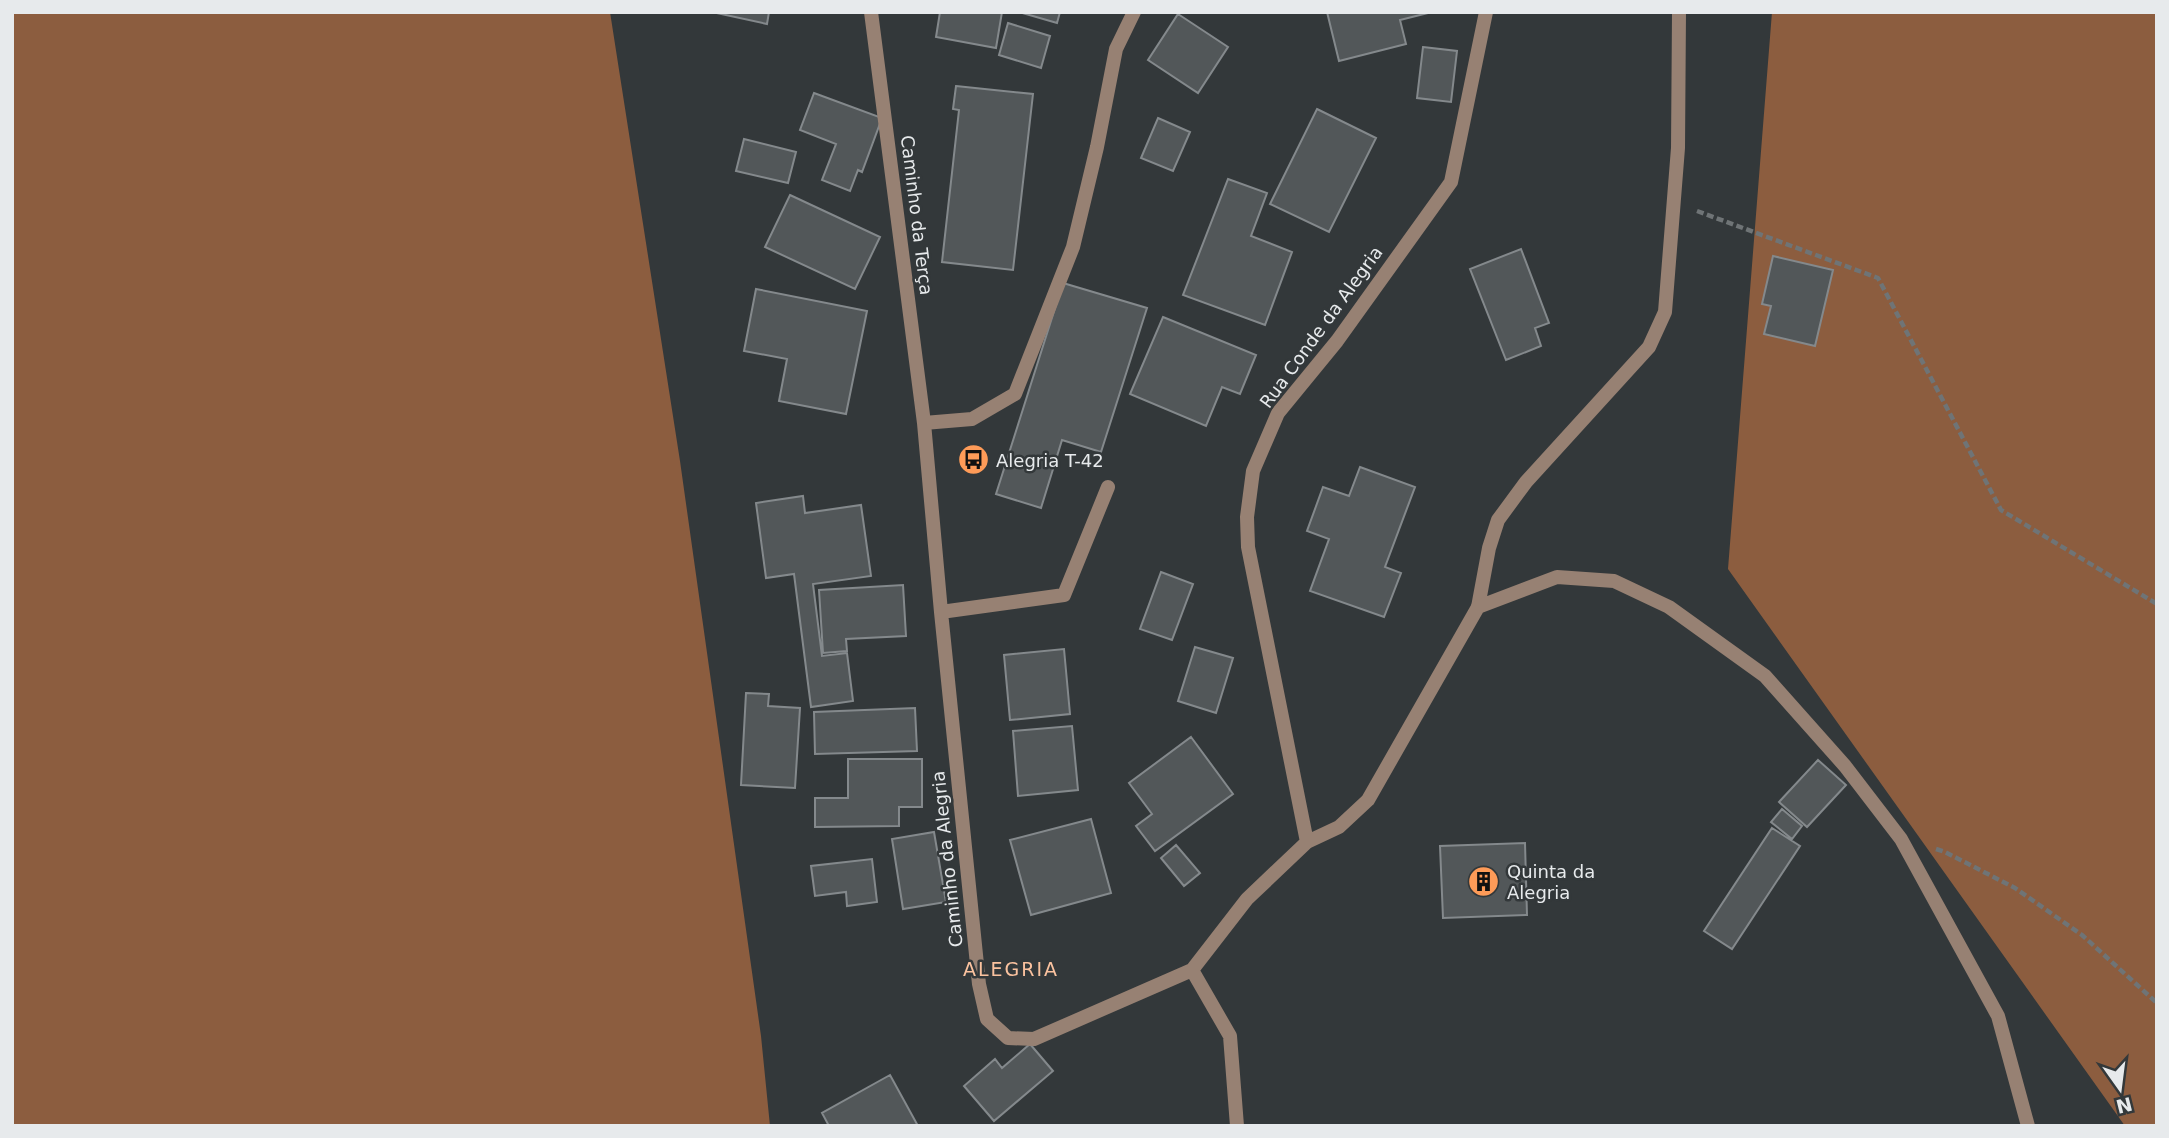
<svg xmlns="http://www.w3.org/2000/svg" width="2169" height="1138" font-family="'DejaVu Sans',sans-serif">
  <rect width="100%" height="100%" fill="#33383a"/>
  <!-- forest -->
  <path fill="#8c5d3f" d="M12 12H610L680 461 761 1036 770 1126H12Z
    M1772 12H2157V1126H2125L1728 569Z"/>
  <!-- building -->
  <path fill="#525759" stroke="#84898c" stroke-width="2" d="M712 12H769L767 24Z
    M940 12H1002L996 48 936 37Z
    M1019 12H1060L1057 23Z
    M1327 12H1432L1400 20 1406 44 1339 61Z
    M1178 14 1228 47 1198 93 1148 60Z
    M1008 23 1050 36 1041 68 999 55Z
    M1423 47 1457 51 1451 102 1417 98Z
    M956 86 1033 94 1013 270 942 262 959 110 953 109Z
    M814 93 882 118 862 172 858 170 850 191 822 180 836 144 800 130Z
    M1317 109 1376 138 1329 232 1270 204Z
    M1158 118 1190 132 1173 171 1141 158Z
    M744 139 796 152 788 183 736 171Z
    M1228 179 1267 193 1251 236 1292 252 1265 325 1183 295Z
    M790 195 880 237 855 289 765 247Z
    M1521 249 1549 323 1535 328 1541 346 1506 360 1470 269Z
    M1773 256 1833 270 1815 346 1764 334 1771 306 1762 304Z
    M1063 283 1147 308 1101 452 1062 440 1041 508 996 494Z
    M756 289 867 311 846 414 779 401 787 359 744 351Z
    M1163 317 1256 355 1240 394 1222 387 1206 426 1130 394Z
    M1360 467 1415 487 1385 567 1401 573 1384 617 1310 591 1329 539 1307 531 1323 487 1349 496Z
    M803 496 805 513 861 505 871 576 813 584 822 656 847 653 853 701 811 707 794 574 766 578 756 503Z
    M1161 572 1193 584 1172 640 1140 629Z
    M903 585 906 636 846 639 847 651 823 653 819 590Z
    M1195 647 1233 658 1216 713 1178 701Z
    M1064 649 1070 714 1010 720 1004 655Z
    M746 693 769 694 768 706 800 708 795 788 741 785Z
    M915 708 917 751 815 754 814 712Z
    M1072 726 1078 790 1018 796 1013 731Z
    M1191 737 1233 794 1155 851 1136 826 1152 814 1129 783Z
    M848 759H922V807H899V826L815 827V798H848Z
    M1818 760 1846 785 1807 827 1779 802Z
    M1782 809 1802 826 1792 839 1771 822Z
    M1091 819 1111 893 1031 915 1010 840Z
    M1772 828 1800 846 1732 949 1704 931Z
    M934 832 946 902 903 909 892 839Z
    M1525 843 1527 915 1443 918 1440 846Z
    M1176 845 1200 873 1184 886 1161 858Z
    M872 859 877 902 847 906 846 892 815 896 811 866Z
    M1030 1044 1053 1071 994 1121 964 1086 995 1059 1002 1068Z
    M890 1075 918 1126H829L822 1113Z"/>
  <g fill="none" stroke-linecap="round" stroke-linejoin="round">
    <!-- path -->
    <path stroke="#6f7476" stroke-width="4.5" stroke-dasharray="7 3.5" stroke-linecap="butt" d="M1697 211 1878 278 2001 510 2157 604
      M1936 849 1945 852 2015 888 2082 935 2157 1003"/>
    <!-- service -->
    <path stroke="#978173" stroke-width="14" d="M1478 607 1489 548 1498 520 1526 482 1649 347 1665 312 1678 148 1679 12"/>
    <!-- minor -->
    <path stroke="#978173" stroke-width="14" d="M871 12 924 423 941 612 979 984 987 1019 1008 1038 1034 1039 1192 970 1247 899 1307 842 1339 827 1368 800 1478 607 1557 577 1614 581 1669 607 1765 676 1845 766 1901 839 1998 1016 2028 1126
      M924 423 972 419 1015 394 1073 247 1097 147 1116 49 1134 12
      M941 612 1064 595 1108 487
      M1307 842 1248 547 1247 517 1253 471 1278 413 1337 341 1451 182 1486 12
      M1192 970 1230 1036 1237 1126"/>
  </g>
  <!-- icons -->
  <defs>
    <symbol id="bus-disc" viewBox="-11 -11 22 22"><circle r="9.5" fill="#fe9b58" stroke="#33383a"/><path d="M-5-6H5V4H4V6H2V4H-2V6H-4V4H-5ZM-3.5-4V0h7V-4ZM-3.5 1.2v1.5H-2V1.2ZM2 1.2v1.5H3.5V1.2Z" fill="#111"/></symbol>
    <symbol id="building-disc" viewBox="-11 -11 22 22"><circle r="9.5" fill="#fe9b58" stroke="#33383a"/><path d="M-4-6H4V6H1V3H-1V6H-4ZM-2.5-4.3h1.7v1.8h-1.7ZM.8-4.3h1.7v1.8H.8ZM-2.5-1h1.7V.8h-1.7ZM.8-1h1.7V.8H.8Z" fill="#111"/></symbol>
  </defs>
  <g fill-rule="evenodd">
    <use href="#bus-disc" x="956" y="442" width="35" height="35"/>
    <use href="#building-disc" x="1466" y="864" width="35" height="35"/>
  </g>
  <g text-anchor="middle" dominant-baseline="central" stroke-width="5" stroke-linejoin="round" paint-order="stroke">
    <!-- street labels -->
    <g font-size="18" fill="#e7eaec" stroke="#33383a">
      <text transform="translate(917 215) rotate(83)">Caminho da Terça</text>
      <text transform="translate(1321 327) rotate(-54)">Rua Conde da Alegria</text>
      <text transform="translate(947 859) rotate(-96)">Caminho da Alegria</text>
    </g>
    <!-- poi labels -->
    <g font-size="18" fill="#e7eaec" stroke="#33383a" text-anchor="start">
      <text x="996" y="460">Alegria T-42</text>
      <text x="1507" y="871">Quinta da<tspan x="1507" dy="21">Alegria</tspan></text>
    </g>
    <!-- neighbourhood labels -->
    <g font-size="19" letter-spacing="2" fill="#fac29f" stroke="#33383a">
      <text x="1011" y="969">ALEGRIA</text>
    </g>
  </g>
  <!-- border -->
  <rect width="2169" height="1138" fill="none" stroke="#e7eaec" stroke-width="28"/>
  <!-- north arrow -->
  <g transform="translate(2120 1089) rotate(166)" stroke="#33383a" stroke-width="5" paint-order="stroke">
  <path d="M0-5L12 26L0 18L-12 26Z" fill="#e7eaec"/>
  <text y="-10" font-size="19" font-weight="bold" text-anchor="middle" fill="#e7eaec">N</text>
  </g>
</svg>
